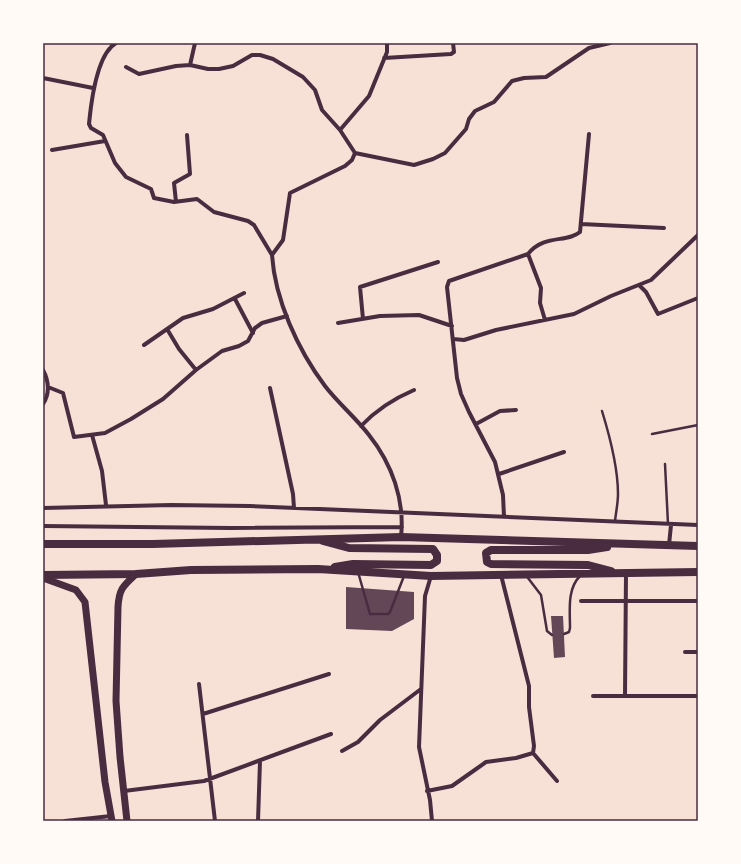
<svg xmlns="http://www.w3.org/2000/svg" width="741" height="864" font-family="Lato,sans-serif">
  <rect width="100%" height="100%" fill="#f7e1d7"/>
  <!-- building -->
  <path fill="#644757" d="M346 587 414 592V619L392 631 346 629Z
    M551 616H563L565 657 554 658Z"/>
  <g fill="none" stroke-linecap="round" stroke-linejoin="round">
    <!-- service -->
    <path stroke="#4a2c40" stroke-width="2.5" d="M602 411C610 437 618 466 618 494 618 503 616 512 615 521
      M652 434 698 425
      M665 464 668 524
      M358 572 370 614H388L390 612 404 576
      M528 578 541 595 547 631 552 635
      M564 634 569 632 570 628C570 610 567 589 580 576"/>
    <!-- minor -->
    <path stroke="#4a2c40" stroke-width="4" d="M116 43C97 54 91 103 89 124L91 128 103 135 115 163 126 177 151 189 154 198 174 202 197 199 214 212 248 221 254 225 272 255
      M384 58 451 54 454 52 453 43
      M190 65 195 43
      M126 67 139 74 176 66 190 65 208 69H219L233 66 252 55H260L273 59 303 77 315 90 322 110 340 130 355 153 414 165 433 159 445 153 466 129 469 119 475 111 494 102 512 81 524 78 546 77 589 48 610 43
      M43 78 93 88
      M340 130 369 96 387 52V43
      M52 150 105 141
      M355 153 352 160 345 166 290 193 283 240 272 255C275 300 298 350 325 386 338 403 356 418 369 435 392 464 405 500 401 537
      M176 202 174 183 190 174 187 135
      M581 224 664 228
      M528 254 541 288 540 303 545 320
      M639 285 646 292 658 314 698 298
      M235 299 253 333
      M363 319 360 287 438 262
      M338 323 380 316 419 315 452 326
      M167 329 179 349 196 370
      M453 339 464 340 496 330 574 314 611 296 651 280 698 235
      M144 345 183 318 213 309 244 293
      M43 370C49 381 50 394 43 404
      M48 387 63 393 74 437 105 433 131 419 163 399 196 370 222 351 239 346 248 341 255 328 262 323 287 316
      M270 388 293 494 294 508
      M476 424 500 411 516 410
      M361 426C377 409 393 399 414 390
      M92 435 102 471 106 505
      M499 474 564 452
      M43 508 171 505 250 506 698 525
      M504 517 503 495 495 462 469 412 461 394 457 378 447 287 449 281 528 254C544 234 567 243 580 232L589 134
      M43 526 231 528 402 527
      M669 545 671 525
      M431 576 425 596 419 747 430 800 432 821
      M581 601H698
      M685 652H698
      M199 684 215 821
      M593 696H698
      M625 696 626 573
      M203 714 329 674
      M342 751 358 742 380 720 421 689
      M533 753 557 781
      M124 791 204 781 331 734
      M427 791 452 786 486 762 516 758 533 753 534 746 529 707V686L501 575
      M65 821 111 816
      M258 821 260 761"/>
    <!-- secondary -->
    <path stroke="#4a2c40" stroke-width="7" d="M43 578 76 590 85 602 105 782 112 821
      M127 821 120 757 116 701 118 607C119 589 123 586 136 574"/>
    <!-- trunk -->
    <path stroke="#4a2c40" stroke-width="8" d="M323 541 349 548 433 549 437 555V561L431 565 353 564 335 567
      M43 544H153L401 537 698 546
      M607 547 588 550H491L486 553 487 562 491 564 588 565 611 571
      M43 575 136 574 191 570 318 569 431 576 698 572"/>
  </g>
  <!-- border -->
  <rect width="741" height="864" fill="none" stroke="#fffaf5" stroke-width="88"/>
  <rect x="44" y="44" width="653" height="776" fill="none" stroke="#4a2c40" stroke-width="1.5"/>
</svg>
